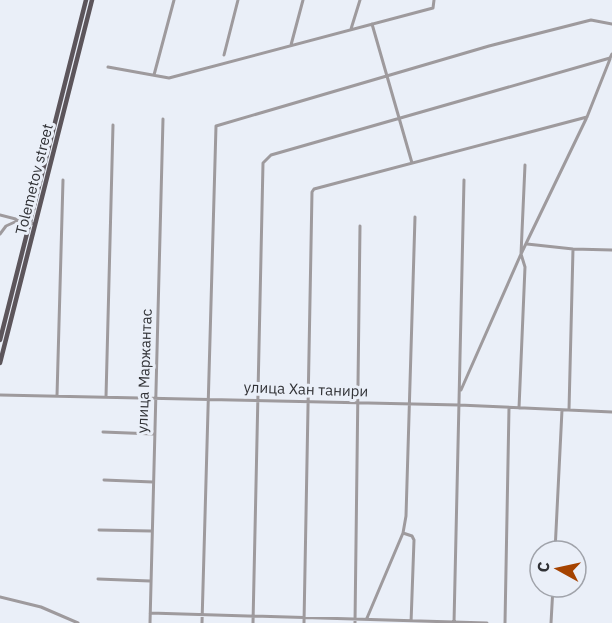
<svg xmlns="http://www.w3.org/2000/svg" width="612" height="623" font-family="'IBM Plex Sans',sans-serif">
  <rect width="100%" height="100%" fill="#eaeff8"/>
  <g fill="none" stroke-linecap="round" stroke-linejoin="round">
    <!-- minor -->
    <path stroke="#9e9a9d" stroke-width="3" d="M372 24 412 163
      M351 29 360 0
      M291 45 303 0
      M224 55 238 0
      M108 67 169 78 433 8 434 0
      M154 75 174 0
      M0 215 35 224
      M0 234 6 226 17 221
      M527 244 573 249 612 250
      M461 390 521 254 587 117 610 59
      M0 395 459 405 612 412
      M57 396 63 180
      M106 397 113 125
      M519 408 525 267 521 254 525 165
      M569 410 573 249
      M103 432 154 434
      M104 480 153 482
      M99 530 151 531
      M403 533 412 536 414 540 411 623
      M555 551 562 410
      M98 579 150 581
      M0 597 41 607 78 623
      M150 613 487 623
      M367 618 403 533 406 516 415 217
      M150 623 163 119
      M202 623 216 126 489 46 591 20 612 24
      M253 623 263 163 271 155 610 58 612 54
      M304 623 312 192 314 189 587 117
      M355 623 360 226
      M454 623 464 180
      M505 623 509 408
      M551 623 553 587"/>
    <!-- primary -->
    <path stroke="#5c555b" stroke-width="4.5" d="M0 340 86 0
      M0 363 92 0"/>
  </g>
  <g text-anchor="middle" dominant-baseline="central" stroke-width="6" stroke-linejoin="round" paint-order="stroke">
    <!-- street labels -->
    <g font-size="15" fill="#313236" stroke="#eaeff8">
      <text transform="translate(34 179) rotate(-76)">Tolemetov street</text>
      <text transform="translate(144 371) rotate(-88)">улица Маржантас</text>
      <text transform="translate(306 389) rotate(2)">улица Хан танири</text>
    </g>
  </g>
  <!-- north arrow -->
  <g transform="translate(558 569) rotate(278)"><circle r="28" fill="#eaeff8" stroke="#a0a3aa" stroke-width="1.5"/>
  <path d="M0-4.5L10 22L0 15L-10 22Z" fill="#a54300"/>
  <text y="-9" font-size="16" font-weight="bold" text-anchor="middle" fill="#313236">С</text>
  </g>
</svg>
